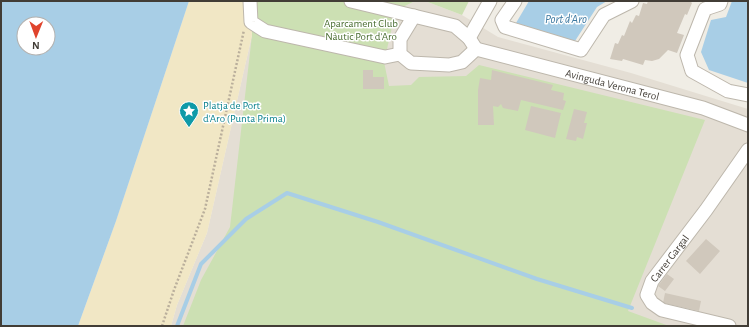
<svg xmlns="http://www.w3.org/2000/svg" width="749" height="327" font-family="'Alegreya Sans',sans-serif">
  <rect width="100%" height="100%" fill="#f0ede5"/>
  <!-- residential -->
  <path fill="#e4ded4" d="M415 1H425L462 15 498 37 631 73 748 109V326H171L177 305 207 233 252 35 383 62 393 23 403 7Z"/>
  <!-- green -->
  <path fill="#cce0b3" d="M250 1H415L403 7 393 23 384 62 389 86 411 85 419 77 466 76 479 65 705 120 628 311 669 326H183L201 280 230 227 252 35Z
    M425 1H469L462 15Z"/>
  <!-- sand -->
  <path fill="#f1e7c5" d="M189 1H250L252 35 207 233 177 305 171 326H78L116 221Z"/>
  <!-- water -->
  <path fill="#a8cee6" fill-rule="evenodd" d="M1 1H189L116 221 78 326H1ZM24 24H48V48H24Z
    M529 1H607L597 7 575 41 516 23Z
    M732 1H748V83L709 70 701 52 711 20 726 17Z"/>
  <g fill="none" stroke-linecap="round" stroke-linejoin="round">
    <!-- stream -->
    <path stroke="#a8cee6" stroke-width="4" d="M177 326 201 264 246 219 287 193 378 222 537 279 632 308"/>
  </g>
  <!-- building -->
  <path fill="#d0c8bc" d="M648 1H690L692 3 687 15 685 14 677 33 684 35 677 53 668 50 659 59 652 61 645 60 643 65 623 59 622 61 610 59 615 43 618 44 622 35 624 36 630 21 632 23 636 15 639 16 643 3 647 4Z
    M363 70H373V77H384V89H363Z
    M492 70 553 85 551 90 564 93 563 100 566 101 563 110 521 100 518 111 503 108 501 104 498 107 493 106 494 125H478V90L480 78 491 80Z
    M531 106 561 113 555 138 525 130Z
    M574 109 587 112 584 123H587L583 139 577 137 576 141 566 139Z
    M706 239 720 251 700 274 686 261Z
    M667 274 674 279 665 291 658 286Z
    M665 293 701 301 699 311 663 303Z"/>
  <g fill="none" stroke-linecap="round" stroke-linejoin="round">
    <defs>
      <g id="minor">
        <path d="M250 1 251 22 265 31 385 57 400 54"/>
        <path d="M351 1 455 26 469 38 476 49"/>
        <path d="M515 1 502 20 505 27 581 50 604 15 632 1"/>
        <path d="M721 1 720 4 705 9 687 55 692 71 728 91 748 95"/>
        <path d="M414 16 400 39V54L411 63 449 65 462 62 476 49"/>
        <path d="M469 38 490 1"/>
        <path id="s1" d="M476 49 703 108 748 125"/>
        <path id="s2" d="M729 326 662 310 652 303 647 295 652 281 706 210 748 150"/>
      </g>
    </defs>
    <!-- minor casing -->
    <use href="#minor" stroke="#bdb7ac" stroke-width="15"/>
    <!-- path -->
    <path stroke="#baaf9c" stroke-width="2.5" stroke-dasharray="2 2" stroke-linecap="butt" d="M162 326 174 290 205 209 244 30"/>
    <!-- minor -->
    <use href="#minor" stroke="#fff" stroke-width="13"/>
  </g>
  <!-- icons -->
  <defs>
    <symbol id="sight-pin" viewBox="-11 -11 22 30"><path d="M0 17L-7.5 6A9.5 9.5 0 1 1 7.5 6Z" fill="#0f9aa8" stroke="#fff"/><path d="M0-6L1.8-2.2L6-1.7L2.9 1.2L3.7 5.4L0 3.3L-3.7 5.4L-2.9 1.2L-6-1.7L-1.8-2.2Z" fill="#fff"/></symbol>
  </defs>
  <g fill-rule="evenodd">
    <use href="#sight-pin" x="178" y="100" width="22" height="30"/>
  </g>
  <g text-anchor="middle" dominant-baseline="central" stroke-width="3" stroke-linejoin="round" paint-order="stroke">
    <!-- park labels -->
    <g font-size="11" fill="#486c30" stroke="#fff">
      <text x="361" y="23">Aparcament Club<tspan x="361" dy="13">Nàutic Port d'Aro</tspan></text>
    </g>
    <!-- street labels -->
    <g font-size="11" fill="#423d36" stroke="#fff">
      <text stroke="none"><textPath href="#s1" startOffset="141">Avinguda Verona Terol</textPath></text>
      <text stroke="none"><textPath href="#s2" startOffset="134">Carrer Gargal</textPath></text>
    </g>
    <!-- culture labels -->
    <g font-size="11" fill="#0d838f" stroke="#fff" text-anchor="start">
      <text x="203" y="105">Platja de Port<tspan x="203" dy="13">d'Aro (Punta Prima)</tspan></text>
    </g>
    <!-- water labels -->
    <g font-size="12" font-style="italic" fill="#3c78a0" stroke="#fff">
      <text x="566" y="19">Port d'Aro</text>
    </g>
  </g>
  <!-- border -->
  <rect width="749" height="327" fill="none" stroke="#423d36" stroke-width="4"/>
  <!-- north arrow -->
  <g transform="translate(36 36) rotate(181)"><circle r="19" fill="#ffffff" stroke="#b3b1af"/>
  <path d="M0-3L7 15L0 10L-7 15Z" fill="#e0442d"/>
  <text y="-6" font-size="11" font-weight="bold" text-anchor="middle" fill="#423d36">N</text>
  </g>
</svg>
